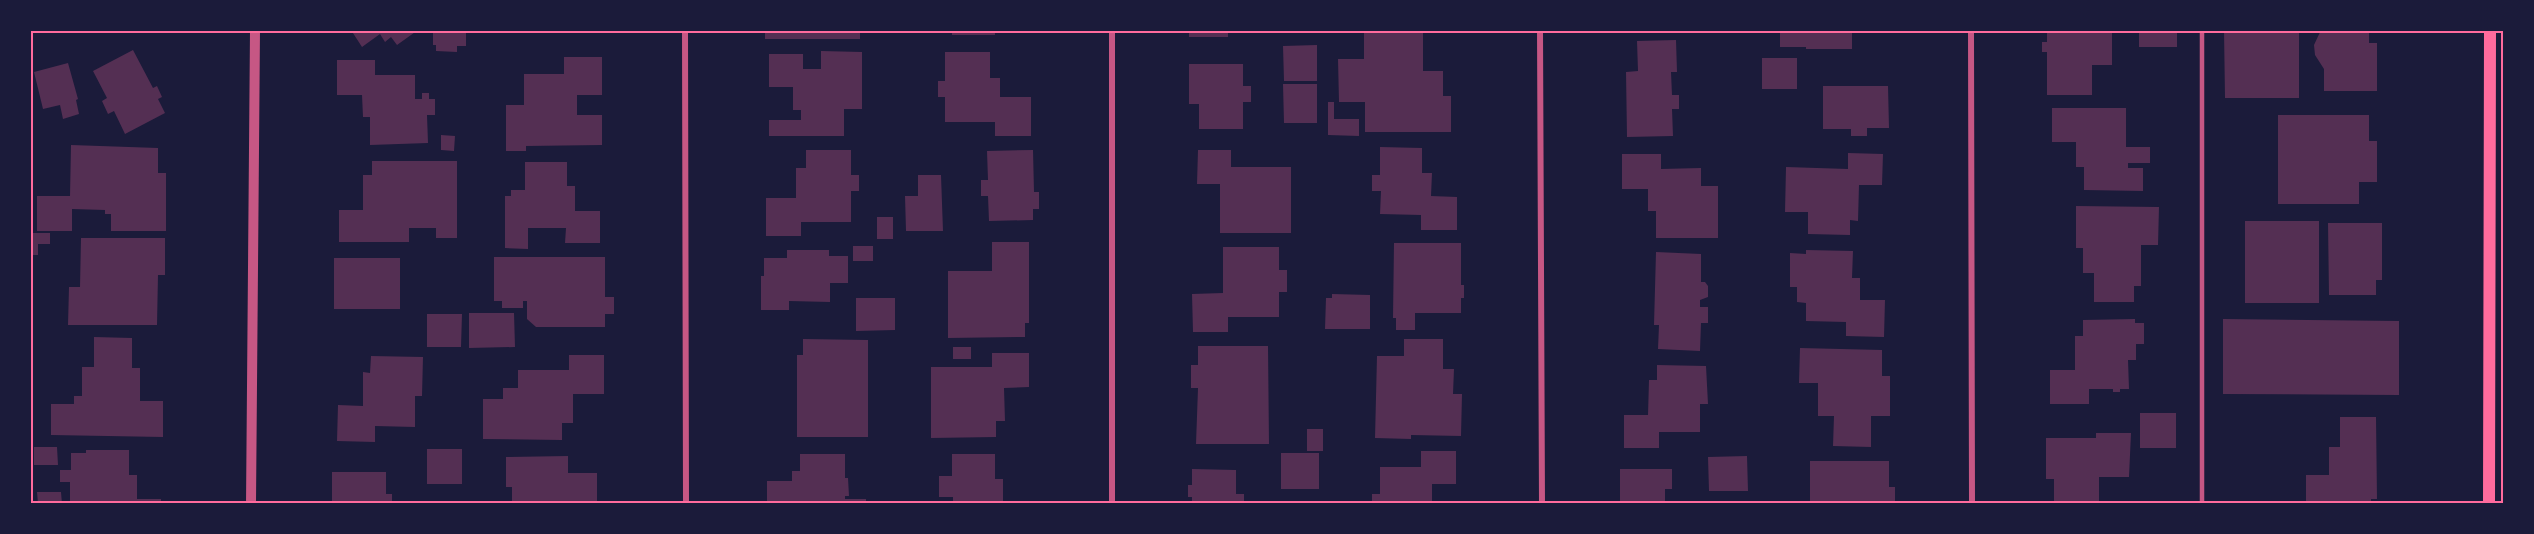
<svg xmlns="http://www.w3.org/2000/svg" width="2534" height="534" font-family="'Noto Sans',sans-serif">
  <rect width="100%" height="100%" fill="#1b1b3a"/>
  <!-- building -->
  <path fill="#542f53" d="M351 30H418L397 45 391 37 385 42 380 34 362 47Z
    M435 30H466V46H457V52L436 51V45H433V33H435Z
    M765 30H860V39H765Z
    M952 30H995V35H952Z
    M1189 30H1228V37H1189Z
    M1780 30H1859V33H1852V49H1806V47H1780Z
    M2047 30H2112V65H2092V95H2047V52H2042V42H2047Z
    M2139 30H2177V47H2139Z
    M2224 30H2299V98H2225Z
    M2321 30H2369V43H2377V91H2324V69L2315 55 2314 45Z
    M1423 31V71H1443V96H1451V132H1365V102H1339L1338 59H1364V32Z
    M1676 40 1677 72H1671L1672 95H1679V109H1672L1673 136 1627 137 1626 72 1638 71 1637 41Z
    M1317 45V81H1284L1283 46Z
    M133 50 153 88 157 86 162 97 158 99 165 113 125 134 114 111 108 114 102 101 107 98 93 71Z
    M821 51 862 52V109H844V136H769V120H801V110H793V87H769V54H803V69H821Z
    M945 52H990V78H1000V97H1031V136H995V122H945V97H938V81H945Z
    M564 57H602V95H577V115H602V145L526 146V151H506V105H524V74H564Z
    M1762 58H1797V89H1762Z
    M337 60H375V75H415V99H422V93H429V99H435V115H427L428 143 370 145V117H363L362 95H337Z
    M68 63 78 99 76 100 79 114 63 119 60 105 43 109 34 72Z
    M1189 64H1243V86H1251V102H1243V129H1199V104H1189Z
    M1283 84H1317V123H1284Z
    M1823 86H1888L1889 128H1867V136H1851V129H1823Z
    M1328 102H1334V119H1359V136L1328 135Z
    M2052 108H2126V147H2150V163H2128V168H2143V191L2084 190V167H2076V142H2052Z
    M2278 115H2369V141H2377V182H2359V204H2278Z
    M441 135 455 136 454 151 441 150Z
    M71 145 158 148V173H166V231H111V214H105V210L72 209V231H37V196H70Z
    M1380 147 1422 148V173H1432L1431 196 1457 197V230H1421V215L1380 214 1381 191H1372V175H1380Z
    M806 150H851V175H859V191H851V222H801V236H766V198H796V168H806Z
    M1033 150 1034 192H1039V209H1033V220L989 221 988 196H981V180H988L987 151Z
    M1198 150H1231V167H1291V233H1220V184H1197Z
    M1848 153 1883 154 1882 185H1859L1858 221 1850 220V235L1808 234V212H1785L1786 167 1848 169Z
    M1622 154H1661V169L1701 168V186H1718V238H1656V211H1648V189H1622Z
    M372 161H457V238H436V228H409V242H339V210H363V175H372Z
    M525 162H567V186H575V211H600V243H565L566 228H528V249L505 248V196H511V190H525Z
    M918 175H941L943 231H906L905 196H918Z
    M2076 206 2159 207 2158 245H2141V286H2134V302H2094V273H2083V248H2076Z
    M877 217H893V239H877Z
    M2245 221H2319V303H2245Z
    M2328 223H2382V280H2376V295H2329Z
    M30 233H50V244H38V255H30Z
    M81 238H165V275H158L157 325H68L69 287H80Z
    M992 242H1029V323H1025V337L948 338V271H992Z
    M1394 243H1461V285H1464V298H1461V313H1415V330H1396V318H1393Z
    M853 246H873V261H853Z
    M1223 247H1279V270H1287V292H1279V317H1228V332H1193L1192 294 1223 293Z
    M787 250H829V256H848V283H830V302L789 301V310H761V276H764V258H787Z
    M1806 250 1853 251 1852 278H1860V300H1885L1884 337 1846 336V322L1806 321V303L1797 302V287H1790V253L1806 254Z
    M1656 252 1701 254V282H1705L1708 286V297L1700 300V307H1708V323H1701L1700 351 1658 349 1659 325H1654Z
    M494 257H605V297H614V314H605V327H536L527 319V301H523V308H502V301H494Z
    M334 258H400V309H334Z
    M1332 294 1370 295V329H1325L1326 298H1332Z
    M856 298H895V330L856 331Z
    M469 313H514L515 347 469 348Z
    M427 314H462L461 347H427Z
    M2135 319V323H2144V344H2136V360H2128L2129 389H2120V392H2113V389H2089V404H2050V370H2075V336H2083V320Z
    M2223 319 2399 321V395L2223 394Z
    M94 337 132 338V368H140V401H163V437L51 435V404H74V396H82V367H94Z
    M803 339 868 340V437H797V355H803Z
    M1404 339H1443V369H1454L1453 394H1462L1461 436 1411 435V439L1375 438 1377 356H1404Z
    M1198 346H1268L1269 444H1196L1198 388H1191V365H1198Z
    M953 347H971V359H953Z
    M1800 348 1882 350V376H1890V416H1871V447L1833 446 1834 416H1818V383H1799Z
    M992 353H1029V387L1004 388 1005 421H996V437L931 438V367H992Z
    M569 355H604V394H573V423H562V440L483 439V399H503V388H518V370H569Z
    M371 356 423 357 422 396H415V427L375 426V442L337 441 338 405 363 406V372L370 373Z
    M1657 365 1706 366 1708 404H1700V432H1659V448H1624V415H1648L1649 380H1657Z
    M2140 413H2176V448H2140Z
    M2340 417H2376L2377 499H2371V504H2306V475H2329V447H2340Z
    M1307 429H1323V451H1307Z
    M2096 433H2131L2129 477H2099V503H2054V479H2046V438H2096Z
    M34 447H57L58 465H34Z
    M427 449H462V484H427Z
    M86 450H129V475H137V499H161V504H70V482H60V470H71V453H86Z
    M1421 451H1456V484H1432V504H1372V494H1380V467H1421Z
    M1281 453H1319V489H1281Z
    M800 454H845V478H848L849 496H845V499H866V504H767V481H792V471H800Z
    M952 454H995V479H1003V504H953V497H939V476H952Z
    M568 456V473H597V504H512V487H506V457Z
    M1747 456 1748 491H1709L1708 457Z
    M1810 461H1889V487H1895V504H1810Z
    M1192 469 1236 470V494H1244V504H1192V497H1188V485H1192Z
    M1620 469H1672V489H1665V504H1620Z
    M332 472H386V494H392V504H332Z
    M37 492H61L62 504H38Z"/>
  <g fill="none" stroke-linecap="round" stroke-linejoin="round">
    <!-- service -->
    <path stroke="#c65784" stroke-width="4.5" d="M2202 504V30"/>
    <!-- minor -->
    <path stroke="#c65784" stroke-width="6" d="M685 30 686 504
      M1112 30V504
      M1540 30 1542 504
      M1971 30 1972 504"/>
    <!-- tertiary -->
    <path stroke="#c65784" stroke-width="10" d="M251 504 255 30"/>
    <!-- secondary -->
    <path stroke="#ff6b9d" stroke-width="12" d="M2489 504 2490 30"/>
  </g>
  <!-- border -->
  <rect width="2534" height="534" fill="none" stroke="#1b1b3a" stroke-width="63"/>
  <rect x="32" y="32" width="2470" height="470" fill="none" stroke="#ff6b9d" stroke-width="2"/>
</svg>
